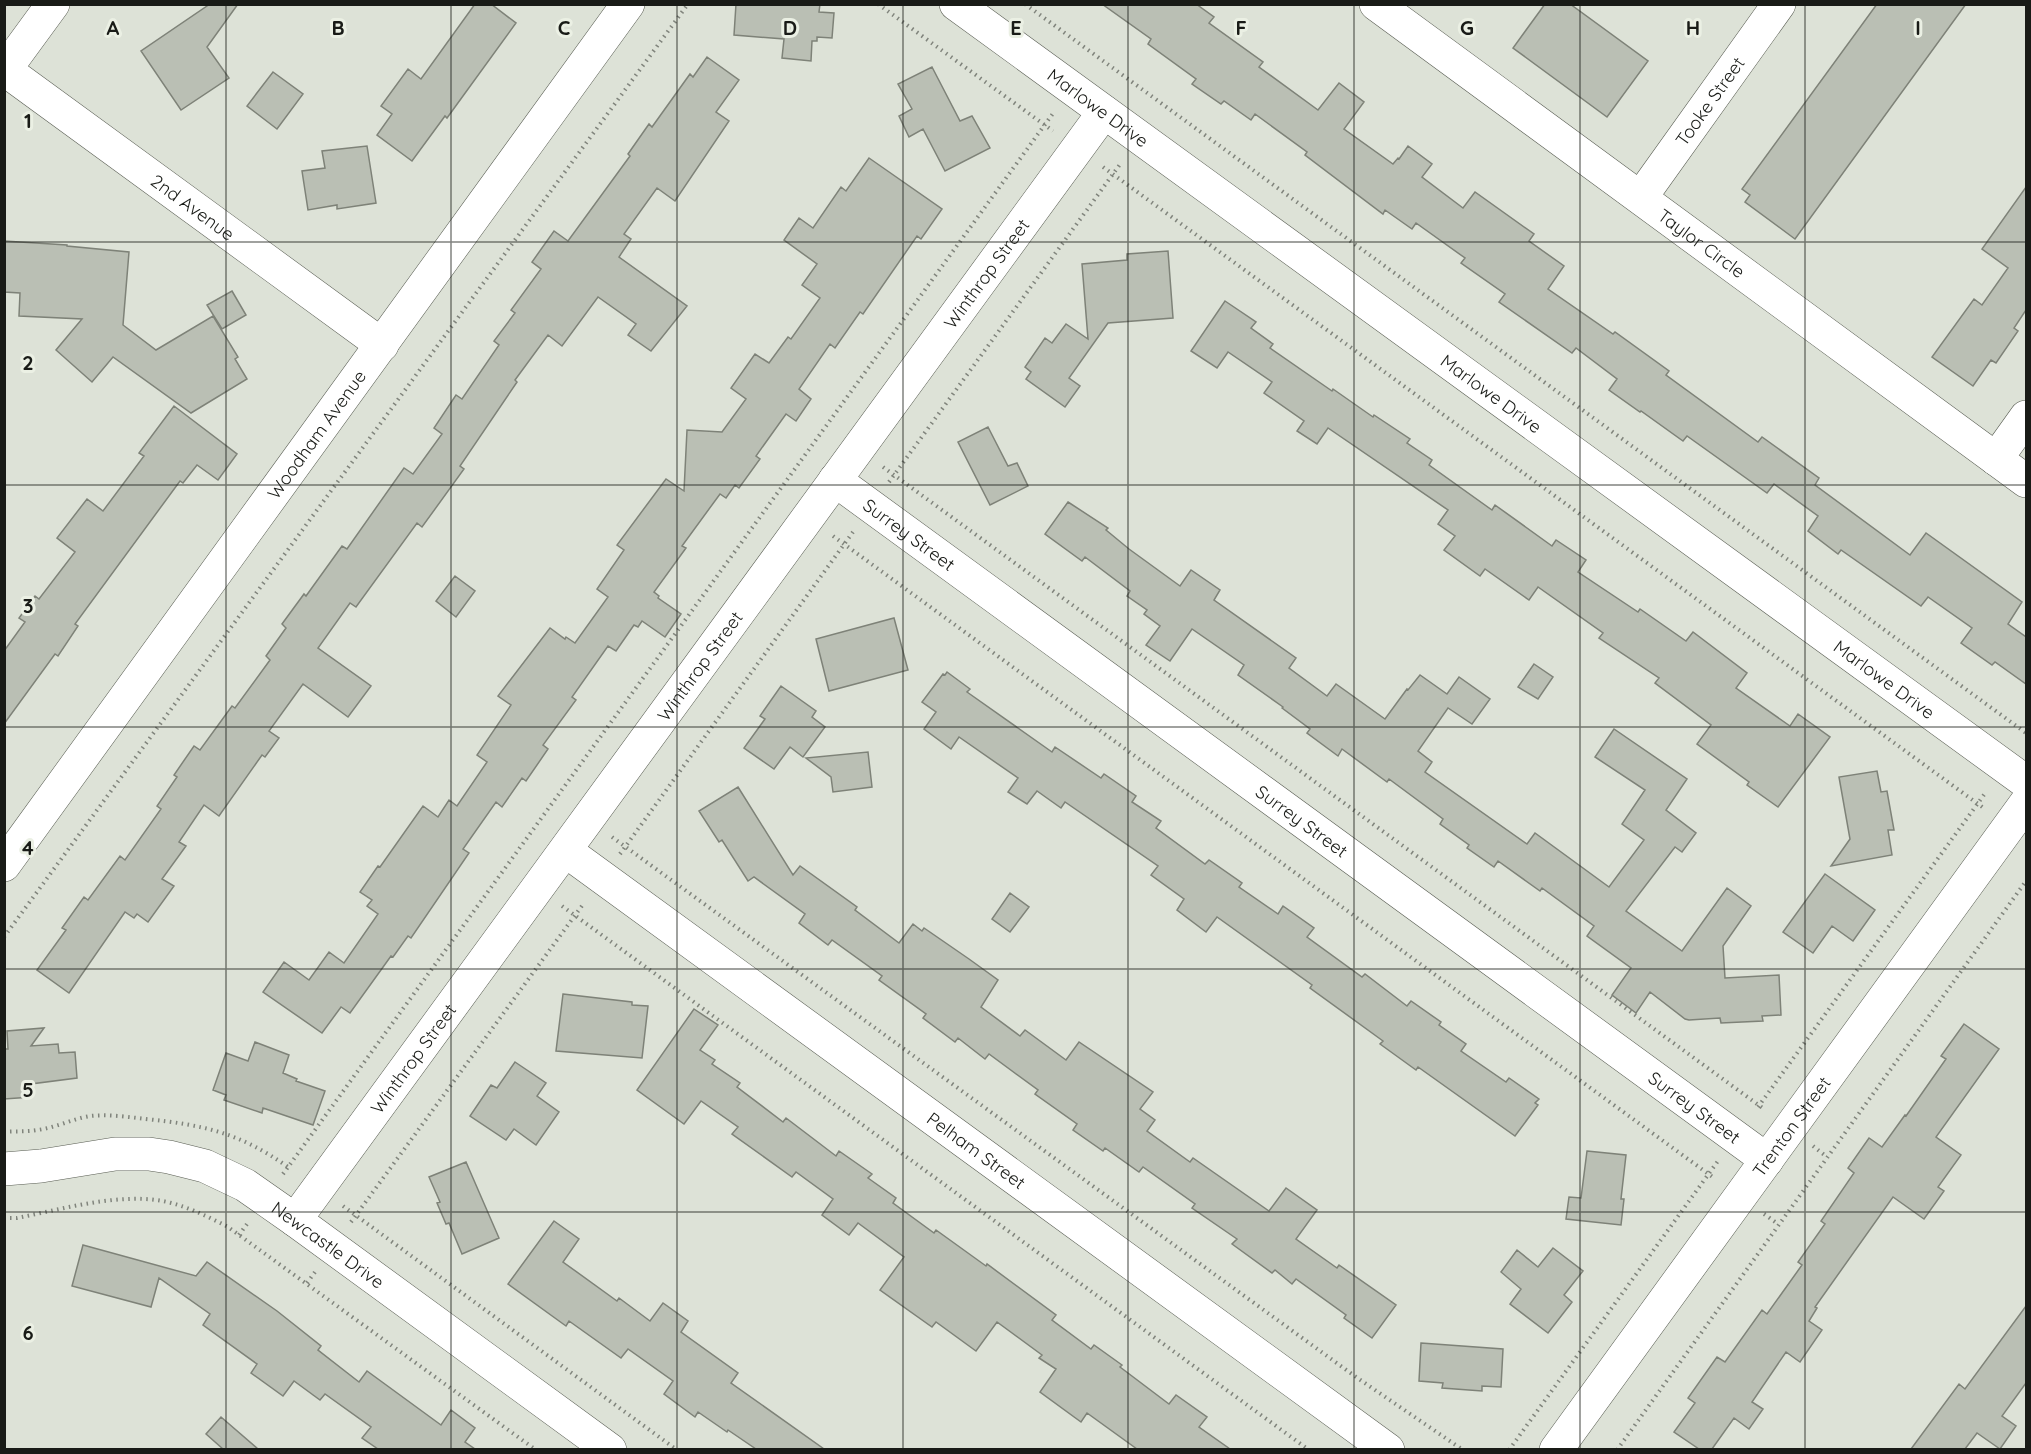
<svg xmlns="http://www.w3.org/2000/svg" width="2031" height="1454" font-family="Quicksand,sans-serif">
  <rect width="100%" height="100%" fill="#dde2d7"/>
  <!-- building -->
  <path fill="#babfb4" stroke="#7e8278" stroke-width="1.5" d="M210 4H238L207 47 229 78 181 110 141 51Z
    M475 4H491L516 23 447 118 445 116 412 161 377 135 392 114 381 106 408 69 421 79Z
    M736 4H820L819 12 834 13 832 38 817 37V41H812L811 61 782 58 784 39 734 35Z
    M1102 4H1196L1214 17 1209 23 1263 62 1259 67 1318 110 1339 83 1364 102 1344 129 1393 164 1398 158 1399 159 1408 146 1432 164 1422 177 1463 208 1475 192 1534 234 1529 241 1564 266 1548 289 1613 334 1615 332 1669 371 1666 375 1758 442 1762 437 1819 478 1815 485 1910 555 1926 533 2022 602 2008 624 2026 637V684L1995 662 1992 665 1961 643 1972 628 1928 597 1921 606 1841 550 1838 554 1808 531 1818 516 1774 484 1767 493 1687 436 1683 441 1641 411 1640 412 1609 390 1617 379 1576 348 1572 353 1499 302 1505 294 1461 263 1465 258 1416 223 1412 229 1385 210 1383 214 1305 155 1307 152 1255 114 1251 120 1224 101 1221 104 1192 84 1196 79 1148 44 1151 39Z
    M1545 4H1570L1648 61 1607 117 1513 48Z
    M1877 4H1966L1795 239 1745 202 1750 195 1742 189Z
    M707 57 739 80 716 112 729 121 675 201 657 188 624 234 631 239 619 257 687 306 651 351 628 335 636 324 598 297 562 346 548 335 515 380 517 382 460 466 464 469 422 527 417 523 356 607 350 603 318 648 371 686 348 717 303 684 269 731 279 738 265 757 262 755 219 816 204 805 179 842 186 846 162 879 174 886 148 922 137 914 134 918 125 912 69 993 37 970 66 930 62 928 84 897 88 900 120 856 125 860 161 809 157 806 177 777 174 775 194 746 200 750 232 706 235 708 270 660 266 656 286 628 282 624 304 594 306 596 342 546 347 549 404 468 413 474 442 434 434 428 456 395 462 399 499 345 494 341 515 313 511 310 541 269 532 262 554 231 568 241 630 156 628 154 649 124 652 127 690 74 693 77Z
    M932 67 960 121 972 116 990 148 945 171 923 129 909 137 899 116 912 109 898 84Z
    M273 72 303 94 277 129 247 106Z
    M367 146 376 203 337 209V205L308 210 302 171 325 168 322 151Z
    M869 158 942 209 921 239 917 236 863 314 860 312 835 348 830 344 799 389 811 399 796 421 786 414 756 456 760 459 739 488 735 485 726 498 720 494 682 546 686 548 654 592 659 596 658 598 681 614 665 637 642 621 638 627 634 625 616 651 608 646 572 697 576 700 543 745 548 749 526 781 522 778 502 807 496 802 463 849 469 853 411 938 408 936 393 957 391 956 350 1013 341 1007 322 1033 263 992 284 962 309 980 329 952 344 963 378 914 367 906 372 900 360 892 378 866 380 867 423 806 438 817 449 800 457 806 487 762 477 755 511 705 498 696 550 628 565 639 566 637 575 643 608 597 597 589 624 550 617 545 666 479 684 491 687 430 722 432 746 399 731 388 755 354 769 363 788 337 791 339 820 298 802 285 817 264 784 240 799 218 813 228 841 187 846 191Z
    M2026 187V310L2014 328 2018 331 1996 363 1991 360 1973 386 1932 357 1974 299 1982 305 2008 268 1982 249Z
    M4 241 67 245V246L129 252 123 325 156 350 213 316 238 357 235 359 247 379 191 413 113 357 92 382 56 350 82 319 19 316 20 293 4 292Z
    M1168 251 1173 318 1108 323 1069 378 1080 386 1065 407 1026 379 1031 372 1025 367 1045 338 1052 343 1066 324 1088 339 1082 264 1127 260V254Z
    M232 291 246 315 222 329 207 305Z
    M1225 301 1256 322 1251 328 1273 344 1270 348 1332 391 1333 389 1373 417 1374 415 1410 439 1407 443 1432 460 1429 465 1492 510 1495 505 1552 546 1556 540 1586 560 1578 572 1638 612 1640 609 1686 641 1693 632 1747 673 1736 688 1790 726 1798 714 1830 737 1778 807 1747 785 1749 782 1697 744 1711 725 1655 683 1659 678 1599 638 1603 633 1538 587 1529 600 1485 569 1480 576 1444 550 1455 536 1438 524 1448 510 1328 428 1317 444 1297 431 1304 421 1264 393 1272 382 1228 352 1217 368 1191 351Z
    M174 406 237 454 218 480 197 465 183 483 180 481 75 624 78 626 58 656 55 654 4 724V651L25 622 19 618 35 596 39 599 75 552 57 538 87 499 103 511 144 456 139 453Z
    M988 427 1008 466 1017 463 1028 486 990 505 958 442Z
    M1068 502 1108 528 1106 530 1129 549 1180 586 1191 570 1220 590 1214 600 1296 658 1289 668 1327 696 1336 684 1385 719 1407 689 1408 690 1420 675 1447 694 1459 677 1490 699 1472 724 1448 708 1418 751 1432 762 1425 772 1527 844 1535 833 1609 887 1644 840 1622 824 1645 790 1595 757 1614 729 1687 779 1666 810 1696 833 1682 852 1675 847 1626 911 1682 951 1727 888 1751 906 1723 946 1725 978 1779 975 1781 1015 1762 1016 1763 1021 1721 1023 1720 1018 1689 1020 1685 1019 1650 992 1636 1013 1612 995 1631 968 1587 936 1594 926 1542 888 1540 891 1498 861 1494 867 1467 848 1469 845 1440 824 1443 819 1389 779 1387 782 1342 749 1338 756 1307 733 1310 729 1282 708 1283 707 1238 675 1244 665 1192 629 1170 661 1146 645 1160 626 1144 614 1147 610 1127 596 1130 591 1085 557 1082 561 1045 534Z
    M455 576 475 591 456 617 436 601Z
    M894 618 908 670 829 691 816 639Z
    M1534 664 1553 677 1538 699 1518 687Z
    M947 672 970 689 967 692 1052 752 1055 747 1101 778 1104 774 1136 796 1132 802 1161 821 1156 828 1205 864 1209 860 1242 883 1239 887 1278 914 1283 906 1314 928 1307 937 1362 977 1365 974 1407 1006 1411 1001 1441 1022 1439 1025 1466 1044 1461 1051 1506 1082 1509 1078 1539 1099 1535 1103 1538 1105 1515 1136 1418 1067 1416 1070 1380 1044 1383 1041 1310 988 1312 985 1217 917 1206 932 1177 910 1184 899 1151 875 1158 866 1065 802 1061 808 1037 791 1027 804 1008 792 1018 778 959 737 951 749 924 729 936 712 922 702 943 674 945 675Z
    M781 686 816 711 812 717 825 727 803 757 790 747 774 769 744 748 765 719 760 716Z
    M868 752 872 787 833 792 831 777 806 758Z
    M1877 771 1881 792 1887 791 1894 830H1888L1892 855 1831 866 1850 839 1839 777Z
    M738 787 793 875 800 866 857 907 855 910 899 943 913 924 922 931 924 928 969 959 998 980 981 1007 1020 1036 1025 1030 1066 1060 1079 1042 1153 1092 1140 1109 1155 1120 1147 1131 1190 1162 1193 1158 1269 1211 1286 1188 1317 1210 1296 1239 1337 1268 1339 1265 1396 1305 1372 1338 1344 1318 1346 1315 1296 1279 1292 1284 1275 1270 1272 1273 1232 1244 1237 1239 1192 1208 1195 1204 1143 1167 1139 1172 1105 1148 1103 1151 1073 1130 1077 1124 1035 1094 1038 1090 989 1054 985 1059 958 1038 955 1042 923 1018 926 1014 879 980 882 976 832 940 828 945 799 923 805 914 754 877 748 881 722 840 719 842 699 811Z
    M1825 874 1875 910 1853 941 1832 926 1813 953 1783 932Z
    M1010 893 1029 907 1010 932 992 919Z
    M563 994 632 1002V1005L648 1006 642 1058 556 1051Z
    M694 1009 718 1025 700 1050 715 1060 712 1064 740 1083 737 1087 783 1122 786 1118 836 1156 839 1151 872 1174 868 1178 896 1198 893 1203 934 1233 936 1230 986 1266 987 1264 1056 1315 1052 1320 1091 1349 1094 1345 1122 1365 1120 1367 1169 1404 1176 1395 1207 1417 1199 1427 1230 1449H1137L1087 1413 1081 1422 1040 1392 1056 1369 1039 1358 1042 1355 997 1322 976 1351 936 1322 932 1327 880 1290 904 1257 858 1223 849 1235 822 1215 833 1199 796 1172 792 1177 732 1134 738 1127 701 1101 684 1124 637 1090Z
    M1964 1024 1999 1049 1936 1137 1961 1155 1938 1187 1944 1191 1924 1219 1893 1197 1815 1307 1817 1308 1809 1321 1822 1330 1800 1362 1786 1352 1752 1402 1763 1409 1749 1429 1734 1418 1712 1449H1699L1674 1432 1695 1403 1688 1398 1717 1357 1725 1362 1762 1310 1767 1314 1802 1265 1798 1262 1825 1224 1821 1221 1854 1173 1848 1168 1869 1138 1882 1147 1905 1115 1906 1116 1946 1059 1941 1056Z
    M44 1028 31 1046 58 1044 59 1053 75 1052 77 1078 31 1084 32 1097 4 1099V1049H8L7 1031Z
    M255 1042 289 1055 283 1073 297 1079 296 1081 325 1091 313 1125 263 1108 262 1113 224 1100 226 1095 213 1090 226 1053 248 1061Z
    M515 1062 546 1083 537 1096 559 1112 536 1145 514 1129 506 1140 470 1116 491 1085 497 1088Z
    M1587 1151 1626 1155 1621 1199H1624L1621 1225 1566 1219 1569 1197 1581 1198Z
    M466 1162 499 1238 462 1254 449 1223 446 1224 437 1203 440 1202 429 1177Z
    M554 1221 579 1239 563 1262 617 1301 619 1298 650 1321 663 1303 688 1321 681 1332 738 1373 731 1383 824 1449H756L728 1430 727 1432 698 1412 695 1417 664 1394 673 1381 628 1349 621 1358 569 1321 566 1326 508 1284Z
    M83 1245 196 1276 207 1262 277 1311 321 1346 318 1350 359 1382 367 1371 441 1425 451 1410 475 1428 465 1442 475 1449H378L362 1438 371 1427 325 1394 320 1400 294 1381 283 1396 251 1373 257 1364 203 1325 210 1314 159 1278 151 1307 72 1286Z
    M1553 1248 1583 1271 1564 1295 1572 1302 1548 1333 1510 1304 1521 1289 1501 1272 1517 1250 1538 1267Z
    M2026 1306V1383L2002 1416 2016 1426 2000 1449 1977 1433 1965 1449H1911L1959 1384 1965 1389Z
    M1421 1343 1503 1349 1501 1387 1482 1386V1391L1442 1388 1443 1383 1419 1381Z
    M221 1417 258 1449H223L206 1434Z"/>
  <g fill="none" stroke-linecap="round" stroke-linejoin="round">
    <defs>
      <g id="minor">
        <path id="s1" d="M956 4 2026 782"/>
        <path id="s2" d="M1376 4 2026 481"/>
        <path id="s3" d="M4 69 382 345"/>
        <path d="M4 71 53 4"/>
        <path id="s4" d="M1641 197 1779 4"/>
        <path d="M1996 459 2026 417"/>
        <path id="s5" d="M835 480 1767 1160"/>
        <path id="s6" d="M566 851 1388 1450"/>
        <path id="s7" d="M4 865 628 4"/>
        <path id="s8" d="M4 1169 41 1166 115 1154H149L169 1157 205 1166 245 1185 295 1220 610 1450"/>
        <path id="s9" d="M295 1220 1104 112"/>
        <path id="s10" d="M1556 1450 2026 803"/>
      </g>
    </defs>
    <!-- minor casing -->
    <use href="#minor" stroke="#595d53" stroke-width="34"/>
    <!-- path -->
    <path stroke="#80847c" stroke-width="4" stroke-dasharray="1.5 4.5" stroke-linecap="butt" d="M878 4 1053 131
      M1025 4 2026 733
      M1103 167 1985 809
      M883 467 1764 1109
      M889 482 1121 163
      M833 536 1714 1178
      M612 837 1356 1377 1463 1450
      M620 854 853 532
      M562 906 1309 1450
      M4 937 688 4
      M1758 1107 1986 792
      M4 1132C15 1131 26 1132 37 1130 55 1128 72 1119 90 1116 108 1114 128 1117 146 1119 204 1125 240 1133 288 1167
      M1813 1146 1827 1157
      M283 1174 1054 112
      M343 1206 677 1450
      M1764 1214 1778 1224
      M4 1218H17C58 1210 103 1197 145 1199 175 1200 203 1214 228 1227L536 1450
      M351 1222 584 903
      M239 1235 247 1224
      M307 1283 315 1272
      M1509 1450 1718 1161
      M1617 1450 2026 881"/>
    <!-- minor -->
    <use href="#minor" stroke="#fff" stroke-width="33"/>
  </g>
  <!-- grid -->
  <path fill="none" stroke="#191b17" stroke-width="1.5" stroke-opacity="0.55" d="M226 4V1450M451 4V1450M677 4V1450M903 4V1450M1128 4V1450M1354 4V1450M1580 4V1450M1805 4V1450M4 242H2026M4 485H2026M4 727H2026M4 969H2026M4 1212H2026"/>
  <g text-anchor="middle" dominant-baseline="central" stroke-width="6" stroke-linejoin="round" paint-order="stroke">
    <!-- street labels -->
    <g font-size="18" fill="#191b17" stroke="#ebf0e4">
      <text stroke="none"><textPath href="#s4" startOffset="118">Tooke Street</textPath></text>
      <text stroke="none"><textPath href="#s1" startOffset="176">Marlowe Drive</textPath></text>
      <text stroke="none"><textPath href="#s3" startOffset="234">2nd Avenue</textPath></text>
      <text stroke="none"><textPath href="#s2" startOffset="404">Taylor Circle</textPath></text>
      <text stroke="none"><textPath href="#s9" startOffset="1172">Winthrop Street</textPath></text>
      <text stroke="none"><textPath href="#s1" startOffset="662">Marlowe Drive</textPath></text>
      <text stroke="none"><textPath href="#s7" startOffset="532">Woodham Avenue</textPath></text>
      <text stroke="none"><textPath href="#s5" startOffset="92">Surrey Street</textPath></text>
      <text stroke="none"><textPath href="#s9" startOffset="686">Winthrop Street</textPath></text>
      <text stroke="none"><textPath href="#s1" startOffset="1148">Marlowe Drive</textPath></text>
      <text stroke="none"><textPath href="#s5" startOffset="578">Surrey Street</textPath></text>
      <text stroke="none"><textPath href="#s9" startOffset="200">Winthrop Street</textPath></text>
      <text stroke="none"><textPath href="#s5" startOffset="1064">Surrey Street</textPath></text>
      <text stroke="none"><textPath href="#s10" startOffset="400">Trenton Street</textPath></text>
      <text stroke="none"><textPath href="#s6" startOffset="508">Pelham Street</textPath></text>
      <text stroke="none"><textPath href="#s8" startOffset="350">Newcastle Drive</textPath></text>
    </g>
  </g>
  <g font-size="20" text-anchor="middle" font-weight="bold" fill="#191b17" stroke="#ebf0e4" stroke-width="6" stroke-linejoin="round" paint-order="stroke">
    <text x="113" y="35">A</text>
    <text x="338" y="35">B</text>
    <text x="564" y="35">C</text>
    <text x="790" y="35">D</text>
    <text x="1016" y="35">E</text>
    <text x="1241" y="35">F</text>
    <text x="1467" y="35">G</text>
    <text x="1693" y="35">H</text>
    <text x="1918" y="35">I</text>
    <text x="28" y="128">1</text>
    <text x="28" y="370">2</text>
    <text x="28" y="613">3</text>
    <text x="28" y="855">4</text>
    <text x="28" y="1097">5</text>
    <text x="28" y="1340">6</text>
  </g>
  <!-- border -->
  <rect width="2031" height="1454" fill="none" stroke="#191b17" stroke-width="12"/>
</svg>
